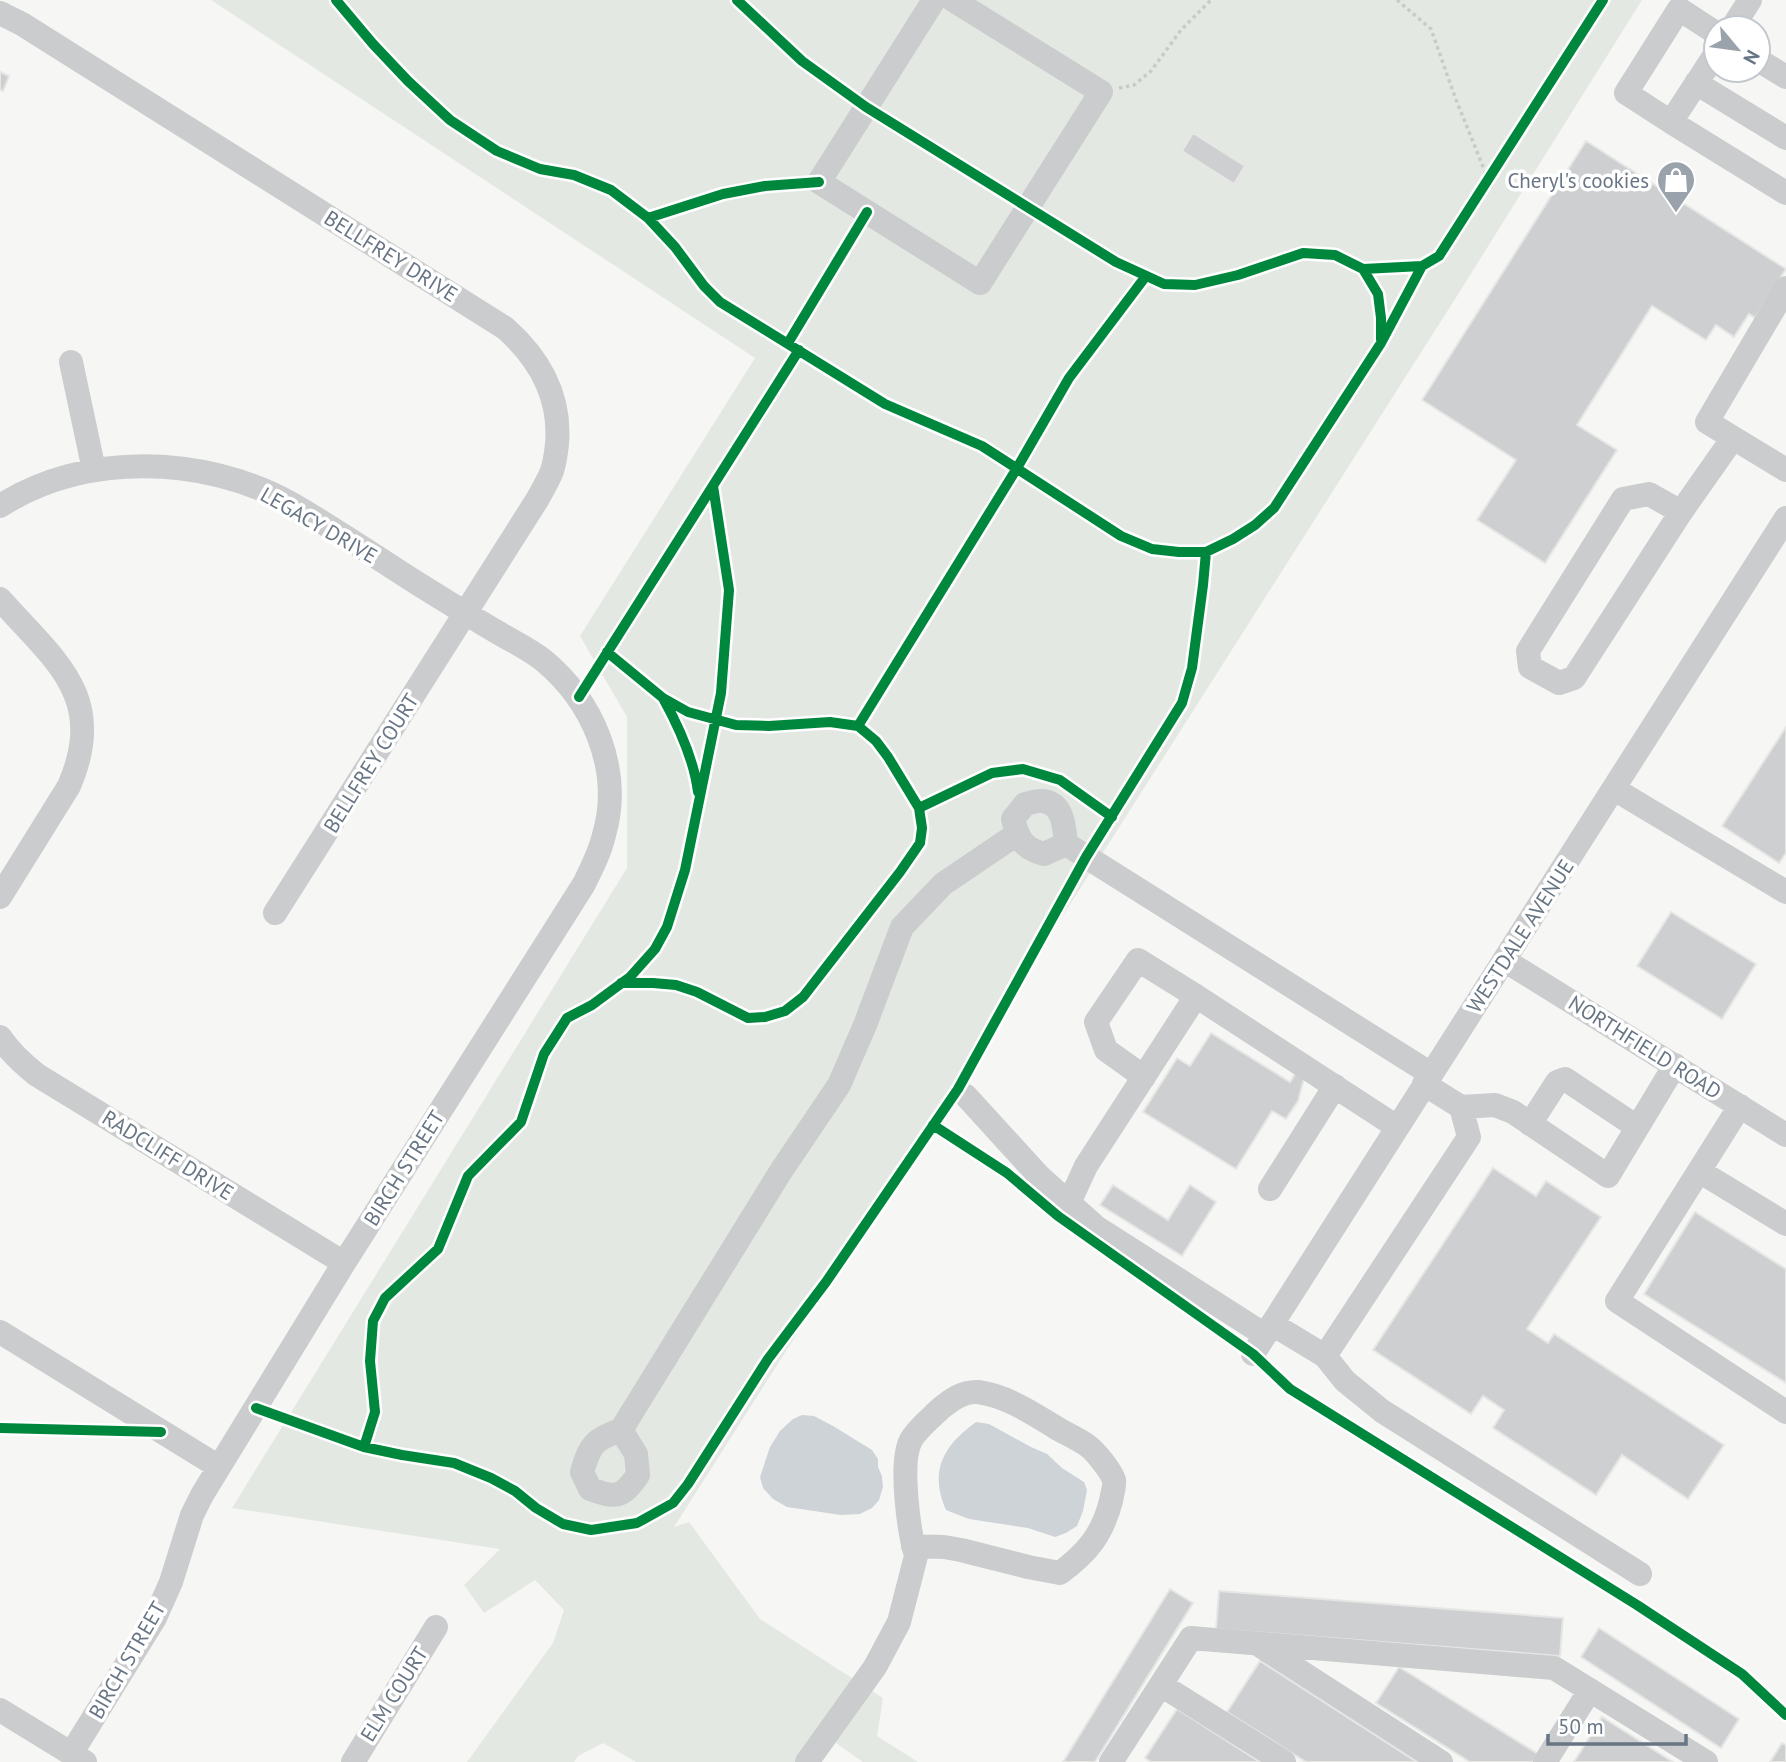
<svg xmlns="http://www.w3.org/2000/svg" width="1786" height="1762" font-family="'PT Sans',sans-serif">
  <rect width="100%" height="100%" fill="#f6f6f5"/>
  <!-- green -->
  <path fill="#e4e8e3" d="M211 0H1642L1457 296 674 1527 689 1522 760 1619 883 1698 877 1736 918 1762H863L820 1732 799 1762H636L603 1743 578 1756 574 1762H467L553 1643 564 1610 535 1580 484 1613 464 1585 500 1549 232 1508 627 868V717L580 636 755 358Z"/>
  <!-- water -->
  <path fill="#cdd3d7" d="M802 1415 814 1416 833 1426 872 1450 878 1459V1467L882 1476 883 1487 879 1500 872 1508 860 1514 841 1515 787 1507 773 1499 763 1488 760 1477 770 1447 780 1431 793 1419Z
    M976 1422 989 1424 1031 1447 1047 1454 1062 1468 1084 1482 1087 1490 1083 1511 1077 1526 1066 1533 1055 1537 1028 1528 969 1519 946 1510C929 1471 943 1446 976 1422Z"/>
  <!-- building -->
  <path fill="#cdcfd0" stroke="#e6e6e5" stroke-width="2" d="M0 72 9 76 3 91 0 90Z
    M1193 133 1245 166 1234 184 1182 151Z
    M1586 141 1786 269 1755 318 1749 314 1734 337 1716 325 1706 340 1652 306 1577 425 1617 450 1545 563 1477 520 1516 460 1422 400Z
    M1786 727V853L1779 863 1722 826Z
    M1671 912 1756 964 1722 1019 1637 966Z
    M1211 1033 1290 1082 1295 1074 1304 1079 1298 1101 1286 1119 1272 1111 1236 1169 1143 1112 1177 1058 1190 1066Z
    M1493 1168 1536 1196 1546 1181 1601 1217 1527 1329 1548 1343 1554 1334 1724 1445 1688 1499 1622 1455 1596 1495 1493 1428 1504 1410 1483 1396 1471 1414 1373 1350Z
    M1113 1185 1168 1220 1190 1185 1216 1202 1182 1256 1100 1205Z
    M1695 1212 1786 1269V1383L1644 1294Z
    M1170 1589 1193 1603 1095 1762H1063Z
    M1219 1591 1563 1618 1560 1656 1216 1629Z
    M1599 1628 1739 1719 1721 1748 1581 1657Z
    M1260 1661 1417 1762H1306L1227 1712Z
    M1399 1667 1538 1754 1533 1762H1470L1376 1703Z
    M1177 1709 1260 1762H1151L1145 1758Z
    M1602 1717 1673 1762H1574Z
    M1782 1743 1786 1745V1762H1770Z"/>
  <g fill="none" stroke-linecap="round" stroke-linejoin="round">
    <!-- path -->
    <path stroke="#c9caca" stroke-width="3.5" stroke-dasharray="3.5 3.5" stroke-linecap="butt" d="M1397 0 1431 29 1455 97 1488 179
      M1119 88 1134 85 1151 71 1181 30 1211 0"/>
    <!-- minor -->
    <path stroke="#cbcccd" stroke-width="24" d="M934 0 819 182 980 283 1101 92 953 0
      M0 13 22 24 505 328C540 359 561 397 557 444 556 453 555 462 552 471 548 481 542 491 537 500L275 913
      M1732 28 1750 0
      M1716 53 1671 122 1786 193
      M1758 60 1786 77
      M1696 83 1786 138
      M1671 122 1626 93 1679 9 1716 33
      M1786 288 1707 422 1786 470
      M71 362 94 470
      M0 506C84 452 203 455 290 503 334 528 377 558 420 585 446 601 471 617 497 632 512 641 529 649 543 660 593 701 623 770 604 835 600 852 592 868 584 884L344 1263 202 1495 192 1515 171 1582 155 1618 71 1754
      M1681 512 1649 494 1623 499 1528 651 1530 667 1559 683 1574 678 1681 512 1733 438
      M0 599C54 660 108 696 69 786L0 897
      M1614 789 1786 892
      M1066 844 1044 854C1023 848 1018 839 1013 819L1025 804C1030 803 1038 800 1043 801 1064 804 1064 827 1066 844L1431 1074
      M1504 960 1786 1135
      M1196 996 1086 1166 1069 1203 1096 1227 1265 1335
      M0 1037C10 1052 23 1064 37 1075L344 1263
      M1144 1077 1106 1050 1096 1022 1138 960 1196 996 1397 1127
      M1424 1084 1461 1107 1495 1105 1513 1112 1608 1176 1675 1065
      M966 1096 1040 1177 1069 1203
      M1740 1106 1617 1301 1786 1412
      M1530 1124 1557 1082 1565 1079 1637 1127
      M1699 1171 1786 1224
      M1270 1189 1335 1086
      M1272 1324 1325 1356 1469 1137 1461 1107
      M0 1332 219 1467
      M1253 1354 1786 518
      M1325 1356 1345 1381 1382 1411 1640 1574
      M621 1430 636 1454 638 1475C621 1499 616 1498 590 1489L582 1472C590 1445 594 1439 621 1430L781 1171 839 1085 865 1025 902 927 943 884 1017 834
      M1259 1645 1441 1762
      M1161 1685 1284 1762
      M0 1710 85 1762
      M353 1762 436 1627
      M807 1762 875 1667 899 1622 916 1556C909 1532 899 1462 911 1440 917 1429 931 1418 940 1409 951 1400 963 1391 978 1392 1008 1396 1035 1415 1060 1430 1069 1435 1080 1440 1088 1446 1096 1452 1111 1471 1114 1480 1115 1486 1112 1494 1111 1501 1102 1535 1088 1552 1060 1573L1028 1567 961 1550 944 1547 913 1546
      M1111 1762 1191 1638 1554 1668 1706 1762
      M1545 1762 1590 1690"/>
    <defs>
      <path id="cycleway" d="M336 0 373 44 408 81 450 120 497 151 540 169 574 175 611 190 648 218 675 247 704 286 720 302 885 404 982 446 1121 536 1152 549 1179 552H1206L1233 539 1255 525 1274 508 1381 343 1422 266
        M737 0 802 61 866 107 1116 262 1164 284 1195 285 1238 275 1303 253 1335 255 1363 269 1378 294 1381 318V340
        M648 218 723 194 765 186 819 182
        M1363 269 1422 266 1439 256 1603 0
        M788 343 867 212
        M607 652 663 698 688 712 736 725 769 726 830 722 858 726 876 741 888 757 919 808 922 828 920 843 900 872 803 997 785 1011 765 1017 748 1018 697 992 676 985 653 983H621
        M579 697 799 350
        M663 698C679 727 694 759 698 792
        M858 726 1017 468 1069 378 1146 276
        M919 808 992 773 1023 769 1060 780 1112 817
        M933 1125 1007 1173 1058 1216 1253 1354 1290 1389 1637 1605 1742 1674 1786 1715
        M256 1408 364 1447 402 1455 454 1463 491 1478 515 1491 536 1508 563 1524 591 1530 637 1523 673 1503 688 1484 768 1359 826 1282 958 1089 1086 857 1182 703 1192 668 1203 585 1206 552
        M0 1428 161 1432
        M364 1447 375 1412 370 1361 373 1321 385 1298 438 1249 468 1176 521 1122 544 1054 567 1018 592 1005 630 977 655 949 667 927 685 870 721 693 729 590 713 486"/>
    </defs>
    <!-- cycleway casing -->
    <use href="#cycleway" stroke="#fff" stroke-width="15"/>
    <!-- cycleway -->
    <use href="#cycleway" stroke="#00873e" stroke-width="10"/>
  </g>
  <!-- icons -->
  <defs>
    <symbol id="shop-pin" viewBox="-11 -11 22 30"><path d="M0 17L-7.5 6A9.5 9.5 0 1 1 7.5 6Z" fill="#9aa2ac" stroke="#fff"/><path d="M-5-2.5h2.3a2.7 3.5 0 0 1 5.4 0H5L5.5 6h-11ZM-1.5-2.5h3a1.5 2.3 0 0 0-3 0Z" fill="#fff"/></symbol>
  </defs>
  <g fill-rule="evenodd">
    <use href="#shop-pin" x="1654" y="158" width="44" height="60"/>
  </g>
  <g text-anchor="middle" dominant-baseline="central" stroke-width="7" stroke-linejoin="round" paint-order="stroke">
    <!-- poi labels -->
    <g font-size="21" fill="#687584" stroke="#fff" text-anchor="end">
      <text x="1649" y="180">Cheryl's cookies</text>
    </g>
    <!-- street labels -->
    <g font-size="21" fill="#687584" stroke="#fff">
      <text transform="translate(391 256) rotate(32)">BELLFREY DRIVE</text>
      <text transform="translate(319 525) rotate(30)">LEGACY DRIVE</text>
      <text transform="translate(371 763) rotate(-58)">BELLFREY COURT</text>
      <text transform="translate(1520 936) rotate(-57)">WESTDALE AVENUE</text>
      <text transform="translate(1645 1047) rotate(32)">NORTHFIELD ROAD</text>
      <text transform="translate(168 1155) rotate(32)">RADCLIFF DRIVE</text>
      <text transform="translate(404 1168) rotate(-58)">BIRCH STREET</text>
      <text transform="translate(127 1660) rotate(-60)">BIRCH STREET</text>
      <text transform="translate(394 1694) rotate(-58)">ELM COURT</text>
    </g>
  </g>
  <!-- north arrow -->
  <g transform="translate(1737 49) rotate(119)"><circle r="33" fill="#ffffff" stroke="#c3c8ce" stroke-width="2"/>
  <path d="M0-5L12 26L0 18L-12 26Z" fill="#9aa2ac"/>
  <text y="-10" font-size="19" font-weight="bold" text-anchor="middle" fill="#687584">N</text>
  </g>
  <!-- scale -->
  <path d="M1548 1734v10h138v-10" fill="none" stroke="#687584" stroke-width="3.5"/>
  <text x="1558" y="1734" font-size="21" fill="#687584" stroke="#ffffff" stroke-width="5" paint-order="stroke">50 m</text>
</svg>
